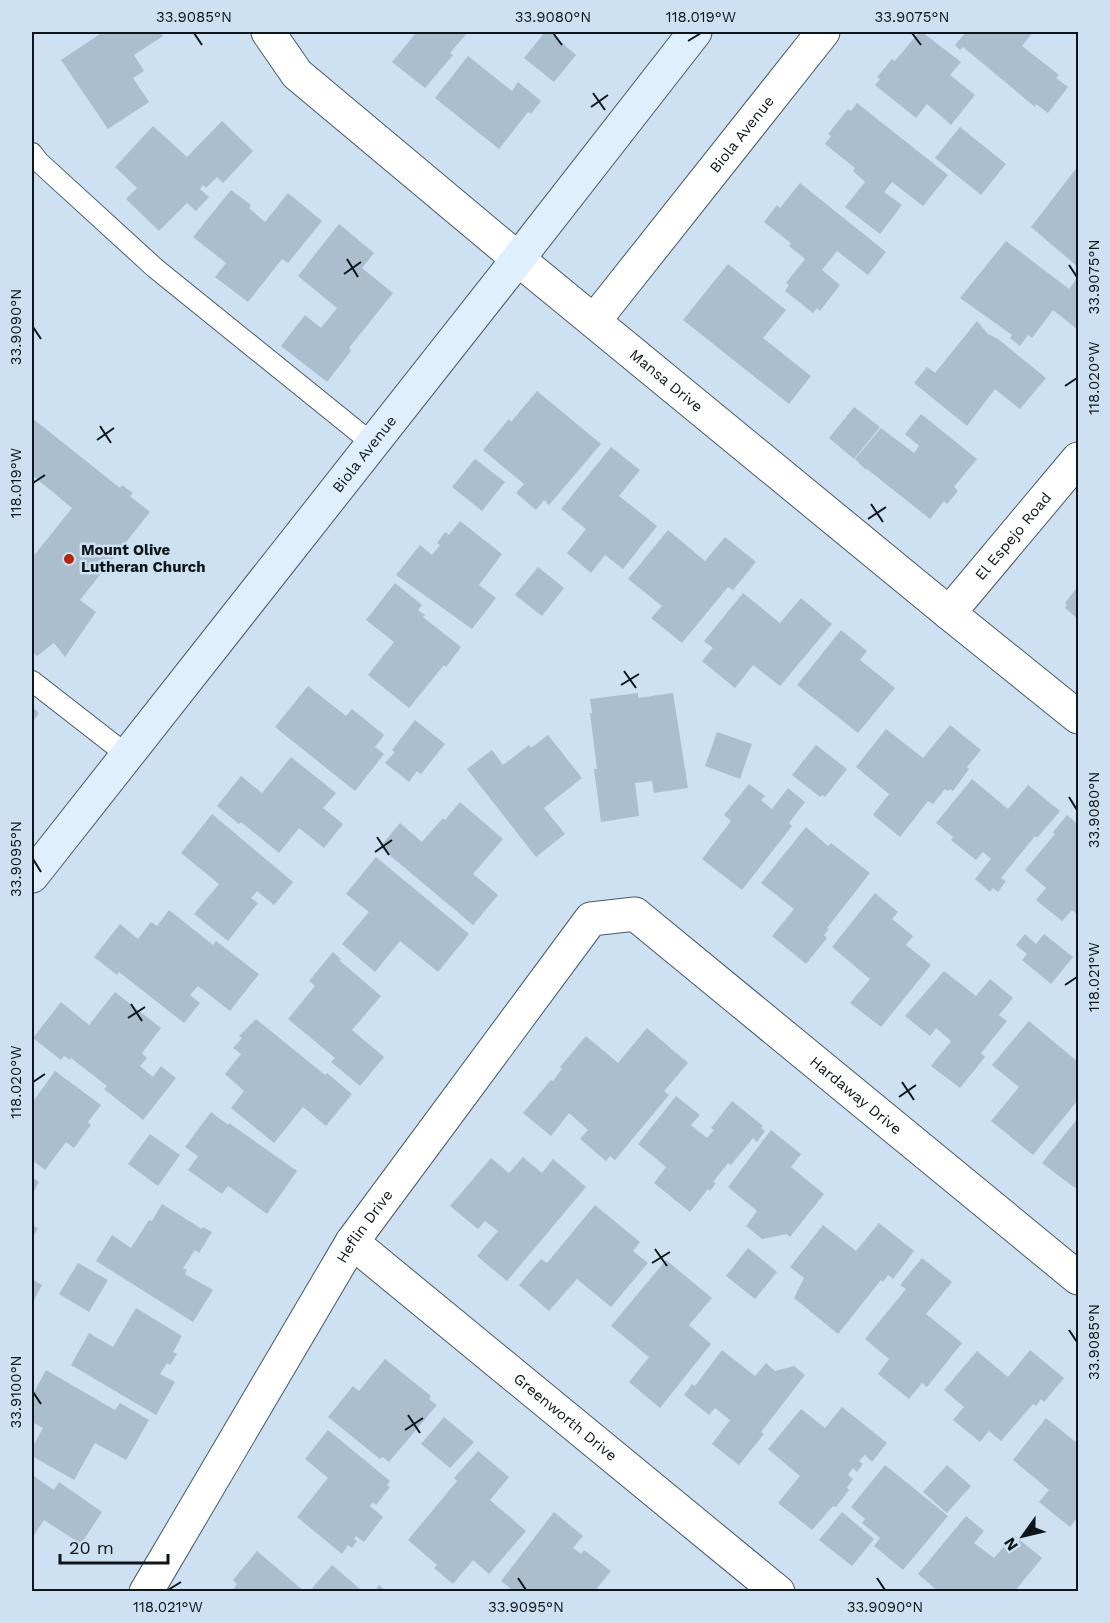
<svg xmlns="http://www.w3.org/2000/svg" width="1110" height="1623" font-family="'Work Sans',sans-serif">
  <rect width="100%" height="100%" fill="#cde1f3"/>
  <!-- building -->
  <path fill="#aabece" d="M103 32H160L163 36 134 55 144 71 133 78 149 102 108 129 61 60Z
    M414 32H468L450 53 453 55 425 88 392 62 416 33Z
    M545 32H549L576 55 554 82 524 58Z
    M919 32H922L961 62 950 75 975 95 951 125 927 104 916 118 875 85 880 79 877 77 892 59 895 61Z
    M966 32H1033L1022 46 1059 75 1056 78 1068 87 1048 113 1036 104 1035 107 963 47 960 50 955 45Z
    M468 56 512 91 518 82 541 101 531 114 528 112 499 149 435 98Z
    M857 103 948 175 923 206 892 182 884 192 902 205 880 234 845 207 865 182 853 171 855 168 825 144 831 136 828 134 848 109 851 111Z
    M222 121 253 151 223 183 217 177 206 188 203 185 200 189 209 197 196 211 187 203 159 231 126 199 137 188 115 167 153 126 187 157Z
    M960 127 1006 164 981 195 935 158Z
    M1078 166V267L1031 227Z
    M800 183 886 252 868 275 837 251 822 270 840 285 820 311 817 308 813 313 785 291 789 285 786 283 805 259 789 246 791 243 764 222 777 205 780 208Z
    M231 190 251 205 249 208 265 222 288 193 322 221 288 263 282 259 248 302 215 277 226 263 193 237Z
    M339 224 374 253 362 268 393 293 349 348 351 351 327 382 281 346 305 315 321 328 337 308 298 276Z
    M1006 241 1069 289 1078 277V330L1053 310 1032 338 1028 335 1020 346 1010 338 1012 335 960 298Z
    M728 264 786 310 763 338 811 376 789 404 683 320Z
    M977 321 988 334 998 339 1046 378 1020 409 995 389 967 426 914 383 927 367 935 373Z
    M537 391 601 444 549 505 544 500 536 510 516 493 524 484 483 450 509 419 511 422Z
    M854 407 880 427 854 459 829 438Z
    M921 414 977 459 954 487 958 491 947 504 944 501 930 519 867 469 866 470 855 459 881 428 914 453 919 446 905 434Z
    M32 418 120 488 122 485 133 493 130 496 150 512 80 600 96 612 65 657 54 643 37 656 32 651V558L72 508 32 475Z
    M611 447 640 470 619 496 657 526 623 569 605 555 591 573 567 553 586 529 561 509Z
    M475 459 505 482 482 511 452 487Z
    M460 521 502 554 479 585 496 598 472 629 396 575 420 545 432 555 440 545 437 543 445 532 449 535Z
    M668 530 705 561 725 537 756 562 733 590 728 587 682 643 651 618 662 606 628 579Z
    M538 567 564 588 542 616 515 595Z
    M395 583 422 605 418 610 425 615 423 617 461 647 446 667 444 665 409 708 368 675 394 642 366 620Z
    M1078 586V619L1065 608 1067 605 1065 603Z
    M743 593 780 623 801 598 832 624 780 686 753 665 735 688 702 661 713 648 704 641Z
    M841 630 867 651 860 660 895 688 858 733 797 685Z
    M308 686 346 716 352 709 384 735 375 747 384 754 355 791 275 727Z
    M638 693V698L673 693 688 788 654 793 652 781 635 783 639 816 601 822 594 769H597L590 713H592L590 699Z
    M32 707 39 713 32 723Z
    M415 720 445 744 421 774 417 771 409 782 385 763 395 752 392 750Z
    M950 725 981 750 967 767 969 769 953 791 950 789 948 791 945 789 933 804 928 801 900 837 873 815 889 794 856 767 886 729 923 758Z
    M717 732 752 744 740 779 705 766Z
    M548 735 582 778 544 808 565 834 536 857 467 769 492 750 503 765 529 745 531 748Z
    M816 745 847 769 825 797 822 795 820 797 792 775Z
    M291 757 336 793 323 808 343 824 324 848 299 828 279 853 241 822 239 824 217 806 241 776 262 793Z
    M972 779 1008 809 1028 785 1060 811 1037 838 1035 836 1001 878 1006 881 998 892 993 888 990 892 975 879 991 859 983 852 976 860 951 840 953 837 936 823Z
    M749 784 765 796 761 800 772 809 788 788 805 802 789 823 792 826 742 890 702 859 731 821 724 815Z
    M460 802 503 839 473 874 498 895 473 925 380 847 400 823 422 842 443 818 445 820Z
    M212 814 293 882 274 905 257 891 251 898 258 903 228 941 194 914 219 884 181 853Z
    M1067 815 1078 824V915L1072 910 1062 921 1036 900 1046 888 1025 870 1055 834 1053 832Z
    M806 827 828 846 831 843 870 873 827 928 829 929 824 935 827 938 806 964 772 936 794 909 761 883Z
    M376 857 469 934 438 972 400 941 375 972 342 944 369 912 346 894Z
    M875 893 898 912 892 919 913 936 906 945 931 965 881 1027 850 1003 870 979 832 947Z
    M169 910 213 945 216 941 259 974 230 1011 198 986 190 995 200 1003 184 1023 119 972 117 975 94 957 120 924 138 939 151 922 157 926Z
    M1025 934 1036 944 1044 934 1073 957 1051 984 1022 960 1027 954 1016 945Z
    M333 952 341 959 339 960 381 996 352 1030 384 1057 360 1086 331 1062 335 1058 288 1019 315 986 309 981Z
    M944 971 976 996 990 979 1013 998 999 1015 1007 1021 981 1053 985 1057 960 1088 931 1066 951 1041 936 1028 930 1036 905 1016Z
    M115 992 161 1028 142 1053 147 1058 140 1066 153 1077 161 1066 176 1078 143 1120 104 1089 107 1086 71 1058 70 1060 64 1056 61 1060 33 1038 61 1002 89 1025Z
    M256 1019 325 1075 327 1073 352 1094 326 1126 303 1107 274 1143 231 1108 244 1091 225 1074 241 1054 233 1048 242 1038 239 1036Z
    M1029 1021 1078 1062V1100L1033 1155 991 1121 1019 1087 992 1065Z
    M647 1028 688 1063 664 1091 669 1095 615 1160 610 1156 606 1161 580 1139 588 1130 569 1113 551 1136 523 1113 551 1080 553 1081 562 1069 560 1067 586 1036 618 1063Z
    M55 1071 101 1105 88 1122 91 1125 74 1148 66 1142 45 1170 32 1160V1103Z
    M676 1096 700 1115 691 1125 707 1138 714 1130 711 1128 732 1101 763 1126 761 1128 765 1131 757 1142 753 1138 731 1165 728 1163 713 1182 716 1183 710 1191 708 1189 690 1212 654 1183 666 1167 638 1144Z
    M211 1112 228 1125 229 1123 297 1171 267 1214 228 1186 222 1194 188 1170 198 1156 185 1147Z
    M1078 1118V1183L1075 1188 1042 1163Z
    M771 1130 801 1154 791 1167 824 1194 790 1237 787 1234 762 1239 746 1226 757 1211 728 1187Z
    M150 1134 180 1155 158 1186 128 1164Z
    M523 1157 542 1173 553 1159 586 1187 507 1281 477 1256 498 1231 485 1221 478 1229 450 1206 491 1158 509 1173Z
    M32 1177 39 1182 32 1195Z
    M162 1204 202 1229 203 1227 212 1232 199 1253 195 1250 183 1268 187 1270 185 1274 213 1290 193 1322 96 1261 112 1235 131 1248 149 1220 152 1221Z
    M595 1205 640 1242 633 1251 648 1263 611 1307 577 1279 549 1311 519 1285 541 1259 547 1263Z
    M879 1223 914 1251 893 1279 888 1275 883 1282 881 1280 838 1334 794 1298 804 1278 790 1267 823 1225 856 1251Z
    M32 1225 38 1228 32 1239Z
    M748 1248 777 1272 755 1299 726 1276Z
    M922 1258 952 1282 926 1314 962 1343 927 1387 922 1383 909 1399 878 1374 889 1359 865 1339 906 1289 900 1285Z
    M666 1260 712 1298 689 1325 711 1344 660 1408 629 1382 649 1357 611 1326Z
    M78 1263 108 1280 89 1312 59 1294Z
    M32 1279 42 1285 32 1304Z
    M136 1308 182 1336 173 1352 177 1354 170 1365 167 1363 160 1374 175 1382 156 1415 71 1365 89 1333 113 1347Z
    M722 1350 755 1376 766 1363 775 1371 794 1366 805 1375 761 1432 764 1434 739 1465 712 1444 730 1420 715 1408 709 1415 684 1395 692 1384 695 1386Z
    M1030 1350 1064 1378 1044 1402 1041 1399 1036 1406 1033 1404 1001 1441 989 1431 980 1442 953 1420 964 1407 944 1390 977 1351 1008 1377Z
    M385 1359 431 1396 429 1399 437 1405 389 1462 383 1457 380 1459 328 1417 353 1386 359 1391Z
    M46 1370 115 1410 120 1403 149 1420 126 1460 95 1443 74 1480 32 1456V1448L43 1428 32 1422V1396Z
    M842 1407 887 1443 872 1462 865 1455 859 1461 863 1464 857 1472 853 1468 848 1475 853 1479 847 1488 849 1490 836 1507 833 1506 812 1530 778 1503 800 1476 768 1449 801 1409 825 1428Z
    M444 1417 474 1442 450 1468 421 1444Z
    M1046 1418 1078 1444V1517L1070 1527 1039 1502 1049 1490 1013 1460Z
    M328 1430 390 1481 387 1485 390 1487 376 1505 373 1502 370 1506 383 1517 364 1542 356 1536 354 1539 357 1541 352 1548 348 1545 342 1554 297 1517 328 1478 305 1459Z
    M478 1451 509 1477 490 1500 526 1531 489 1574 473 1560 453 1584 434 1568 437 1565 408 1540 457 1481 454 1478Z
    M885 1465 948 1516 903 1570 874 1546 880 1538 862 1523 865 1519 851 1507Z
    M947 1465 971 1486 947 1513 923 1492Z
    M32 1475 54 1490 59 1482 102 1512 81 1544 44 1520 32 1538Z
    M554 1512 583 1536 573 1548 581 1554 584 1550 611 1571 594 1592H515L501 1581Z
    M842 1512 874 1539 852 1566 819 1540Z
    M966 1516 984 1531 974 1543 994 1558 1014 1535 1042 1558 1014 1592H939L918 1574Z
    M257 1551 305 1592H231L237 1584 233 1580Z
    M332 1565 360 1589 358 1592H309Z
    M379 1585 387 1592H374Z"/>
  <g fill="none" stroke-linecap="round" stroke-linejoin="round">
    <defs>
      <path id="lane" d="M32 153 39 162 155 268 373 444
        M32 681 127 755"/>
      <g id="street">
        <path id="s1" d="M268 32 297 74 518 259 949 613 1078 717"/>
        <path id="s2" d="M594 321 823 32"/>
        <path id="s3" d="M949 613 1078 459"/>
        <path id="s4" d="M352 1242 778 1592"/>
        <path id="s5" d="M146 1592 352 1242 591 919 635 914 1078 1278"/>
      </g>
      <g id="secondary">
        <path id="s6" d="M32 876 518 259 695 32"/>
      </g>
    </defs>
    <!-- lane casing -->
    <use href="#lane" stroke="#475967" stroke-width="22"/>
    <!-- street casing -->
    <use href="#street" stroke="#475967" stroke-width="35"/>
    <!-- secondary casing -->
    <use href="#secondary" stroke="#475967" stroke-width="35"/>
    <!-- lane -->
    <use href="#lane" stroke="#fff" stroke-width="20"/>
    <!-- street -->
    <use href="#street" stroke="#fff" stroke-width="33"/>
    <!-- secondary -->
    <use href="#secondary" stroke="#dfeffd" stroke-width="33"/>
  </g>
  <!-- ticks -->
  <path fill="none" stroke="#0e151b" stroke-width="2" d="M194 33 202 45M553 33 562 45M912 33 921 45M688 41 701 33M593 93 605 110M591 107 608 95M347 259 358 277M1069 265 1077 277M344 274 361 262M33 327 41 339M1065 386 1077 378M100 426 111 443M97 440 114 428M33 483 45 475M871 504 883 522M868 519 886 507M624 671 636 688M621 685 639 674M1069 797 1077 810M377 837 389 855M375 852 392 840M33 859 41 872M1065 985 1077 977M131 1004 142 1021M128 1018 145 1007M33 1082 45 1074M902 1082 914 1100M899 1097 916 1085M655 1249 667 1266M652 1263 670 1252M1069 1330 1077 1342M33 1392 41 1404M408 1415 420 1433M405 1430 423 1418M518 1578 526 1590M877 1578 885 1590M168 1590 181 1582"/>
  <!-- markers -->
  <circle fill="#b3270c" stroke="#cde1f3" stroke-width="2" cx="69" cy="559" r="6"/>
  <g text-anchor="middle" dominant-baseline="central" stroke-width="5" stroke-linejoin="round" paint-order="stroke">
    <!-- street labels -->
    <g font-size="15" fill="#0e151b" stroke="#cde1f3">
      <text stroke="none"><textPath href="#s2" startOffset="238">Biola Avenue</textPath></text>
      <text stroke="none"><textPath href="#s1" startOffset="531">Mansa Drive</textPath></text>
      <text stroke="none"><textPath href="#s6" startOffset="537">Biola Avenue</textPath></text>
      <text stroke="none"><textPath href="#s3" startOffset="100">El Espejo Road</textPath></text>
      <text stroke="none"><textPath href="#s5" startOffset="1138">Hardaway Drive</textPath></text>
      <text stroke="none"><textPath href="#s5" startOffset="426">Heflin Drive</textPath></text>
      <text stroke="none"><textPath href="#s4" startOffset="276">Greenworth Drive</textPath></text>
    </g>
    <!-- poi labels -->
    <g font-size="15" font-weight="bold" fill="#0e151b" stroke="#cde1f3" text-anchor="start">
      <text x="81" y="550">Mount Olive<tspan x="81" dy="17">Lutheran Church</tspan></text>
    </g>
  </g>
  <!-- border -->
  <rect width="1110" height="1623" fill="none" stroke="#cde1f3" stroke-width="66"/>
  <!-- north arrow -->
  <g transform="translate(1023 1536) rotate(236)" stroke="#cde1f3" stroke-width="4.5" paint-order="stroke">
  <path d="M0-4.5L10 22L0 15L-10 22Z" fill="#0e151b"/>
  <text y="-9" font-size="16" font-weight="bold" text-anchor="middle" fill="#0e151b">N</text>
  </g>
  <!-- scale -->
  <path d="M60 1554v9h108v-9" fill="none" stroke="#0e151b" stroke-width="3"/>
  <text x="69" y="1554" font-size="18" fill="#0e151b" stroke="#cde1f3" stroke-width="4.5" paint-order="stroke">20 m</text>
  <rect x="33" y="33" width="1044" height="1557" fill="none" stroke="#0e151b" stroke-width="2"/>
  <g font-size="15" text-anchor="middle" fill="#0e151b">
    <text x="194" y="22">33.9085°N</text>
    <text x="553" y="22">33.9080°N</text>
    <text x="701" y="22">118.019°W</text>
    <text x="912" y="22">33.9075°N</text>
    <text transform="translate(1094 277) rotate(-90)" y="5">33.9075°N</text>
    <text transform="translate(16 327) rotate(-90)" y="5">33.9090°N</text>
    <text transform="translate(1094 378) rotate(-90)" y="5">118.020°W</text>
    <text transform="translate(16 483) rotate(-90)" y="5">118.019°W</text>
    <text transform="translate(1094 810) rotate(-90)" y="5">33.9080°N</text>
    <text transform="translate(16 859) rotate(-90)" y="5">33.9095°N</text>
    <text transform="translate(1094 977) rotate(-90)" y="5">118.021°W</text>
    <text transform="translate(16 1082) rotate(-90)" y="5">118.020°W</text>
    <text transform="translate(1094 1342) rotate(-90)" y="5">33.9085°N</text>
    <text transform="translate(16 1392) rotate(-90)" y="5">33.9100°N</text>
    <text x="168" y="1612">118.021°W</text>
    <text x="526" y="1612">33.9095°N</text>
    <text x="885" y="1612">33.9090°N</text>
  </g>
</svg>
